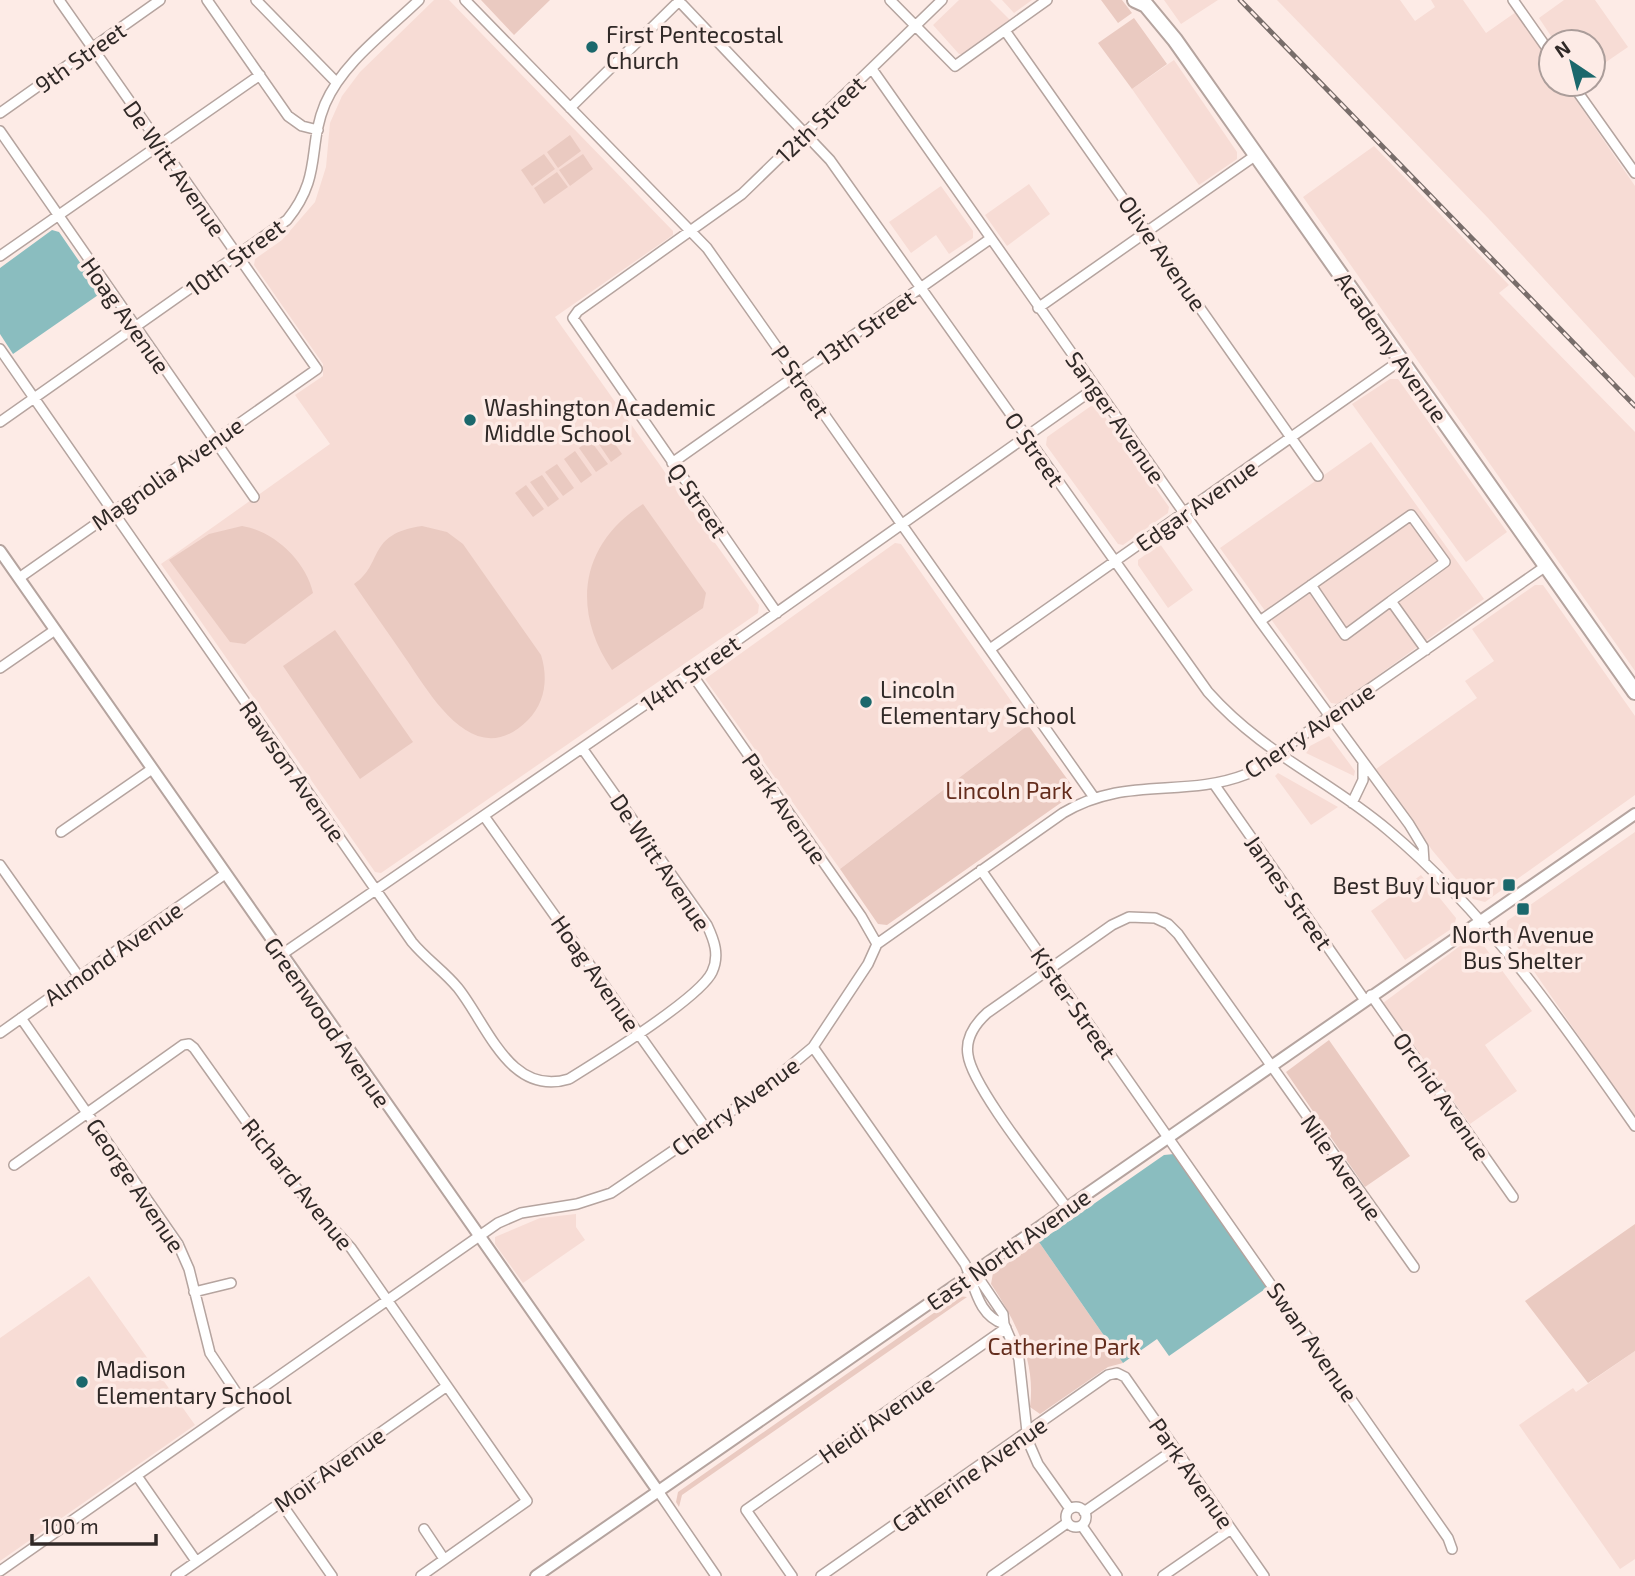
<svg xmlns="http://www.w3.org/2000/svg" width="1635" height="1576" font-family="'Exo 2',sans-serif">
  <rect width="100%" height="100%" fill="#fdebe6"/>
  <!-- built -->
  <path fill="#f7dcd5" d="M434 0H449L673 231V235L555 317 759 605 758 613 381 873 375 872 161 564 330 444 295 395 323 376V364L254 265 255 259 282 240 315 202 326 167 330 123 342 96 360 72Z
    M959 0H990L1010 20 963 54H959L933 25Z
    M1002 0H1032L1014 13Z
    M1164 0H1218L1181 24Z
    M1277 0H1400L1415 21 1435 7 1431 0H1463L1486 33 1516 12 1551 63V84H1565L1635 186V378L1488 218Z
    M1564 0H1595L1628 47 1593 71V42H1555L1539 18Z
    M1174 60 1237 152V159L1199 185 1132 89Z
    M1374 146 1509 285 1499 293 1635 432V671L1303 197Z
    M1029 184 1050 214 1007 246 985 215Z
    M941 186 973 231V238L949 254 936 235 911 253 889 222Z
    M1390 379H1398L1507 532 1466 562 1352 404Z
    M1091 406 1098 407 1169 507 1168 513 1123 545 1118 544 1046 445 1047 437Z
    M1371 442 1484 599 1338 704 1331 703 1220 548Z
    M895 543 901 544 1028 725 840 869 705 679Z
    M1160 544 1193 590 1168 608 1138 565V560Z
    M1535 585H1543L1635 716V795L1485 902 1473 899 1432 850 1376 769 1477 698 1465 681 1494 661 1472 629Z
    M1329 736 1355 771 1354 776 1306 753 1310 746Z
    M1278 773 1338 807 1311 825 1275 776Z
    M1635 832V1117L1506 931 1507 921Z
    M1421 875 1456 918 1454 927 1405 960 1371 911Z
    M1468 940 1484 946 1532 1011 1485 1045 1517 1091 1470 1124 1383 1003Z
    M576 1214V1227L585 1240 523 1283 495 1244V1237L540 1218Z
    M89 1276 195 1425 0 1561V1338Z
    M1635 1351V1559L1620 1569 1519 1425 1573 1388 1576 1392Z"/>
  <!-- green -->
  <path fill="#eacac1" d="M481 0H550L514 35Z
    M1101 0H1122L1132 13 1118 23Z
    M1134 18 1167 64 1132 89 1098 43Z
    M570 135 581 151 558 168 547 152Z
    M544 154 555 169 532 186 521 170Z
    M583 154 593 169 570 186 559 170Z
    M557 172 568 187 544 204 534 188Z
    M605 430 622 454 611 462 594 437Z
    M590 440 608 464 596 472 579 448Z
    M575 451 592 475 581 483 564 459Z
    M557 464 574 488 563 496 545 472Z
    M542 475 559 499 548 507 530 482Z
    M526 485 544 509 533 517 515 493Z
    M643 504 706 593 703 608 612 670C571 610 580 544 643 504Z
    M242 526C274 531 306 561 313 593L245 644 230 642 169 560 209 534Z
    M422 526 447 532 463 544 541 655C548 677 546 702 528 720 475 773 432 697 406 659 389 634 371 609 354 584 384 564 366 534 422 526Z
    M335 630 413 742 360 779 283 666Z
    M1028 725 1073 787 1072 795 887 925 878 924 840 869Z
    M1329 1040 1410 1156 1365 1187 1286 1072Z
    M1635 1224V1351L1588 1383 1525 1301Z
    M1039 1242 1123 1363 1108 1367 1040 1414 1030 1407C1036 1361 1016 1321 991 1284L993 1273Z
    M958 1296 967 1297 682 1495 679 1507 676 1502 678 1492Z"/>
  <!-- water -->
  <path fill="#8abdbf" d="M52 230 59 232 101 293 13 354 0 334V268Z
    M1174 1154 1268 1287 1169 1356 1157 1339 1123 1363 1039 1242 1164 1155Z"/>
  <g fill="none" stroke-linecap="round" stroke-linejoin="round">
    <defs>
      <path id="minor" d="M207 0 288 116 302 126 318 130
        M256 0 336 82
        M465 0 707 248 1093 796
        M678 0 830 160 1208 692C1263 754 1328 779 1388 830 1487 913 1561 1020 1635 1126
        M890 0 955 66 1047 0
        M1513 0 1551 54
        M1006 32 1318 476
        M872 69 1260 621 1409 824 1423 847 1424 862
        M1572 84 1635 173
        M570 108 680 0
        M0 113 160 0
        M0 131 254 497
        M0 256 260 75
        M1038 308 1256 155
        M0 349 412 942C426 959 444 971 458 988 488 1026 510 1097 569 1079 598 1061 700 998 712 972 720 955 714 940 707 925L582 748
        M0 422 287 220C323 176 307 147 325 104 343 62 387 31 419 0
        M672 463 990 239
        M19 578 317 369 59 0
        M1311 585 1345 635 1391 601
        M777 613 573 318 578 311 742 194 942 0
        M1260 621 1411 515 1445 562 1391 601 1426 650
        M990 649 1401 360
        M0 668 55 630
        M691 673 861 916 877 944
        M1214 784 1364 999
        M1352 803 1363 780V764
        M484 816 707 1130
        M61 832 152 769
        M0 865 79 977
        M981 870 1448 1538 1452 1549
        M281 955 691 673 1095 388
        M1371 995 1513 1197
        M21 1018 178 1244 189 1269 210 1353 242 1401
        M0 1033 225 874
        M813 1047 965 1264C975 1285 977 1315 1004 1324
        M14 1165 183 1045 189 1044 194 1048 283 1173 351 1248 527 1501 421 1576
        M1067 1208C1045 1177 972 1087 968 1055 965 1038 975 1024 987 1013L1112 925 1129 917 1155 918 1168 924 1178 934 1414 1267
        M970 1275 982 1283 1003 1314 1004 1324 1019 1359 1028 1441 1038 1464 1070 1509
        M194 1292 231 1283
        M137 1476 196 1561
        M658 1491 716 1576
        M281 1503 332 1576
        M1066 1517a10 10 0 1 1 20 0a10 10 0 1 1-20 0Z
        M1084 1512 1175 1449
        M1082 1526 1117 1576
        M424 1529 444 1559
        M0 1571 498 1223 521 1213 577 1204 611 1193 758 1093 813 1047 868 964 877 944 1063 813C1126 775 1183 799 1247 774L1546 566
        M176 1576 447 1386
        M792 1576 746 1510 1006 1328
        M821 1576 1108 1375 1117 1373 1125 1377 1264 1576
        M992 1576 1067 1523
        M1163 1576 1231 1529"/>
      <path id="tertiary" d="M0 551 658 1491
        M536 1576 1635 814"/>
      <path id="primary" d="M1135 0 1146 5 1175 40 1635 692"/>
    </defs>
    <!-- minor casing -->
    <use href="#minor" stroke="#b5a49f" stroke-width="12"/>
    <!-- tertiary casing -->
    <use href="#tertiary" stroke="#b5a49f" stroke-width="14"/>
    <!-- primary casing -->
    <use href="#primary" stroke="#b5a49f" stroke-width="18"/>
    <!-- minor -->
    <use href="#minor" stroke="#fff" stroke-width="9"/>
    <!-- tertiary -->
    <use href="#tertiary" stroke="#fff" stroke-width="10"/>
    <!-- primary -->
    <use href="#primary" stroke="#fff" stroke-width="14"/>
    <defs>
      <path id="rail" d="M1240 0 1635 406"/>
    </defs>
    <!-- rail casing -->
    <use href="#rail" stroke="#786d6a" stroke-width="5"/>
    <!-- rail -->
    <use href="#rail" stroke="#fdebe6" stroke-width="2.5" stroke-dasharray="8" stroke-linecap="butt"/>
  </g>
  <!-- markers -->
  <g fill="#1b686c" stroke="#fdebe6" stroke-width="2.5">
    <circle cx="592" cy="47" r="7"/>
    <circle cx="470" cy="420" r="7"/>
    <circle cx="866" cy="702" r="7"/>
    <rect x="1502" y="878" width="14" height="14" rx="3.5"/>
    <rect x="1516" y="902" width="14" height="14" rx="3.5"/>
    <circle cx="82" cy="1382" r="7"/>
  </g>
  <g text-anchor="middle" dominant-baseline="central" stroke-width="7" stroke-linejoin="round" paint-order="stroke">
    <!-- poi labels -->
    <g font-size="23" fill="#302927" stroke="#fdebe6" text-anchor="start">
      <text x="606" y="34">First Pentecostal<tspan x="606" dy="26">Church</tspan></text>
      <text x="484" y="407">Washington Academic<tspan x="484" dy="26">Middle School</tspan></text>
      <text x="880" y="689">Lincoln<tspan x="880" dy="26">Elementary School</tspan></text>
      <text x="1495" y="885" text-anchor="end">Best Buy Liquor</text>
      <text x="1523" y="934" text-anchor="middle">North Avenue<tspan x="1523" dy="26">Bus Shelter</tspan></text>
      <text x="96" y="1369">Madison<tspan x="96" dy="26">Elementary School</tspan></text>
    </g>
    <!-- street labels -->
    <g font-size="23" fill="#302927" stroke="#fdebe6">
      <text transform="translate(80 57) rotate(-35)">9th Street</text>
      <text transform="translate(820 119) rotate(-44)">12th Street</text>
      <text transform="translate(175 168) rotate(55)">De Witt Avenue</text>
      <text transform="translate(1163 253) rotate(55)">Olive Avenue</text>
      <text transform="translate(235 257) rotate(-36)">10th Street</text>
      <text transform="translate(126 315) rotate(55)">Hoag Avenue</text>
      <text transform="translate(866 327) rotate(-35)">13th Street</text>
      <text transform="translate(1392 347) rotate(55)">Academy Avenue</text>
      <text transform="translate(801 381) rotate(55)">P Street</text>
      <text transform="translate(1116 417) rotate(55)">Sanger Avenue</text>
      <text transform="translate(1035 449) rotate(55)">O Street</text>
      <text transform="translate(167 473) rotate(-35)">Magnolia Avenue</text>
      <text transform="translate(698 500) rotate(55)">Q Street</text>
      <text transform="translate(1196 505) rotate(-35)">Edgar Avenue</text>
      <text transform="translate(690 673) rotate(-35)">14th Street</text>
      <text transform="translate(1309 730) rotate(-34)">Cherry Avenue</text>
      <text transform="translate(293 771) rotate(55)">Rawson Avenue</text>
      <text transform="translate(785 808) rotate(55)">Park Avenue</text>
      <text transform="translate(661 862) rotate(56)">De Witt Avenue</text>
      <text transform="translate(1289 892) rotate(55)">James Street</text>
      <text transform="translate(113 953) rotate(-35)">Almond Avenue</text>
      <text transform="translate(596 973) rotate(55)">Hoag Avenue</text>
      <text transform="translate(1074 1003) rotate(55)">Kister Street</text>
      <text transform="translate(328 1022) rotate(55)">Greenwood Avenue</text>
      <text transform="translate(1442 1096) rotate(55)">Orchid Avenue</text>
      <text transform="translate(735 1106) rotate(-36)">Cherry Avenue</text>
      <text transform="translate(1342 1167) rotate(55)">Nile Avenue</text>
      <text transform="translate(298 1184) rotate(51)">Richard Avenue</text>
      <text transform="translate(136 1185) rotate(56)">George Avenue</text>
      <text transform="translate(1008 1249) rotate(-35)">East North Avenue</text>
      <text transform="translate(1313 1342) rotate(55)">Swan Avenue</text>
      <text transform="translate(876 1419) rotate(-35)">Heidi Avenue</text>
      <text transform="translate(329 1469) rotate(-35)">Moir Avenue</text>
      <text transform="translate(1192 1473) rotate(55)">Park Avenue</text>
      <text transform="translate(969 1474) rotate(-35)">Catherine Avenue</text>
    </g>
    <!-- park labels -->
    <g font-size="23" fill="#642d1d" stroke="#fdebe6">
      <text x="1009" y="790">Lincoln Park</text>
      <text x="1064" y="1346">Catherine Park</text>
    </g>
  </g>
  <!-- north arrow -->
  <g transform="translate(1572 63) rotate(325)"><circle r="33" fill="#fdebe6" stroke="#ab9d9a" stroke-width="2"/>
  <path d="M0-5L12 26L0 18L-12 26Z" fill="#1b686c"/>
  <text y="-10" font-size="19" font-weight="bold" text-anchor="middle" fill="#302927">N</text>
  </g>
  <!-- scale -->
  <path d="M32 1534v10h124v-10" fill="none" stroke="#302927" stroke-width="3.5"/>
  <text x="42" y="1534" font-size="21" fill="#302927" stroke="#fdebe6" stroke-width="5" paint-order="stroke">100 m</text>
</svg>
